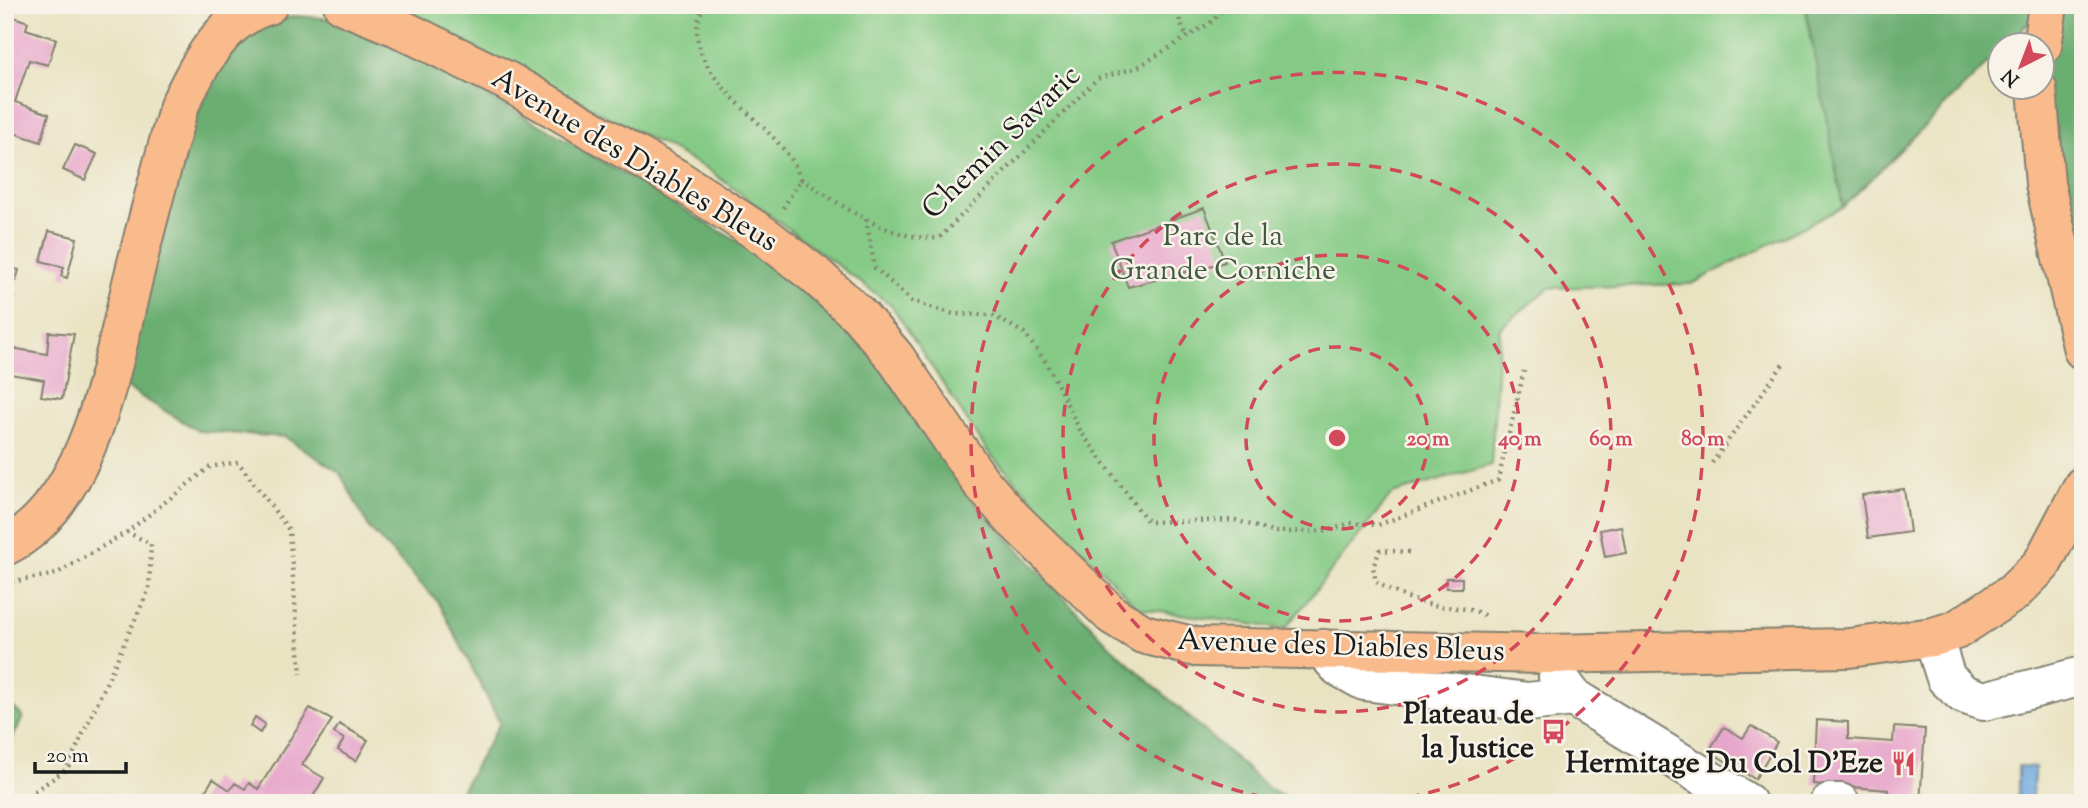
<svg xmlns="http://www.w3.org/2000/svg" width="2088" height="808" font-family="'Sorts Mill Goudy',serif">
  <rect width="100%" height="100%" fill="#f7f3e8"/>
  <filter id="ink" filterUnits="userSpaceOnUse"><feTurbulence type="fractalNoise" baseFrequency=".0143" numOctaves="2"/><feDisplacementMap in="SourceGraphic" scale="14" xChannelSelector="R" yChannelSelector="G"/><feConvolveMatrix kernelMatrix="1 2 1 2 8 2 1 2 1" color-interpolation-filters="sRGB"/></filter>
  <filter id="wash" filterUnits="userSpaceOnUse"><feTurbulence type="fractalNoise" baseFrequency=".00686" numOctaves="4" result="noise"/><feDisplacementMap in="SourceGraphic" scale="28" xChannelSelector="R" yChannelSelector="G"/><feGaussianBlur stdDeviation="1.57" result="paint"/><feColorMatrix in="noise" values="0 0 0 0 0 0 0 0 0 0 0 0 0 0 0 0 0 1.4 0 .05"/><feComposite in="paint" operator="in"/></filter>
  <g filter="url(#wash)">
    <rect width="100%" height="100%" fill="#e9e3c2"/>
    <!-- green -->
    <path fill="#84ca85" stroke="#507350" stroke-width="2" d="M393 5H2011L1828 125 1843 207 1691 284 1549 288 1500 328 1491 465 1392 494 1285 629 1138 608 988 452 891 305 706 168Z"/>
    <!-- forest -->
    <path fill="#6bae72" stroke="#446547" stroke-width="2" d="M1805 5H2083V350L2042 88 2047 6 2006 45 2000 46V51L1843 207Z
      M296 16 334 19 435 68 546 128 769 260 822 306 874 358 971 499 1111 647 1268 788 1299 803H454L500 723 439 603 369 528 340 473 285 437 199 431 123 386C142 312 189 74 246 34 261 24 278 20 296 16Z
      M5 699 23 717 5 754Z"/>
    <!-- water -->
    <path fill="#6ea9df" stroke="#45627e" stroke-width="2" d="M2018 766 2035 767 2031 803H2011L2018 794Z"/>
    <g id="blocks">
      <!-- building -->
      <path fill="#e7a5cb" d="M8 15 28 22 26 29 56 39 48 65 29 60 15 102 49 114 41 142 5 130V25Z
        M75 145 97 154 85 180 63 170Z
        M1204 208 1225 262 1128 287 1111 241Z
        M49 231 77 238 67 278 61 276 64 267 41 261Z
        M5 267 19 270 16 281 7 280 5 284Z
        M5 296 14 298 6 333H5Z
        M49 332 74 334 62 399 41 396 44 380 5 373V347L47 354Z
        M1904 489 1910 532 1868 538 1862 495Z
        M1621 526 1626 553 1605 557 1600 530Z
        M1446 578H1462V588H1446Z
        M310 708 332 720 302 765 324 778 309 803H198L213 779 230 790 235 783 245 789 249 783 258 789Z
        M255 717 265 724 260 733 250 726Z
        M1816 720 1848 722V739L1893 742 1894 727 1925 729 1920 802 1888 798V790L1813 784Z
        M339 724 368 740 356 761 338 750 344 739 334 733Z
        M1751 726 1777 742 1755 779 1709 751 1724 727 1743 738Z"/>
    </g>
  </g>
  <g filter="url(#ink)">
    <use href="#blocks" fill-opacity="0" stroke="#82806f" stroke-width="2"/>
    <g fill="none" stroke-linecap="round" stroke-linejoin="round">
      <defs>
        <path id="minor" d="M1933 637 1946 678 1963 694 1984 701 2083 676
          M1323 649 1339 667 1364 681 1528 702 1573 697
          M1558 677 1573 697 1747 803
          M1830 803H1840"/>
        <path id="major" d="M343 5 397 27 507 81 677 179 766 237 815 275 859 315 895 357 980 481 1012 518 1112 615 1143 634 1196 647 1547 654 1849 648 1933 637 1956 630 2013 593 2042 564 2083 486
          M2042 46 2048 5
          M2037 88 2045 184 2083 350
          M5 546C91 505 113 359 134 275 148 218 163 162 179 106 199 65 221 19 268 5"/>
      </defs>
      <!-- minor casing -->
      <use href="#minor" stroke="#82806f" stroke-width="42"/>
      <!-- major casing -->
      <use href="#major" stroke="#82806f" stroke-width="42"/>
      <!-- path -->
      <path stroke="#82806f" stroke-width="4.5" stroke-dasharray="2 5" stroke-linecap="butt" d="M704 5C672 65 759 114 788 155 794 162 797 171 801 179
        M1178 5 1180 23 1187 37
        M801 179C842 205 888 241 939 238L1097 79 1138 67 1213 21 1225 5
        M783 208 801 179
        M866 219 875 268 912 301 953 314 992 315 1024 333 1046 362 1081 432 1148 522 1235 520 1273 532 1328 531 1350 523 1378 525 1498 480 1524 371
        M1712 463 1784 363
        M1409 552 1380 550 1373 567 1376 582C1395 593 1412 601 1433 605 1452 609 1471 606 1487 617
        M5 583 56 574 127 532 210 467 238 462 289 530 301 674
        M17 803 67 769 149 589 151 544 127 532"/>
      <!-- minor -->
      <use href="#minor" stroke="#fff" stroke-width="38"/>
      <!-- major -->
      <use href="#major" stroke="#fabb8c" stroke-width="38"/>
    </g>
  </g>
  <!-- distance rings -->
  <g fill="none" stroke="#d1495b" stroke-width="3.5" stroke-dasharray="12 9">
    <circle cx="1337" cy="438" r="91"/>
    <circle cx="1337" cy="438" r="183"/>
    <circle cx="1337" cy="438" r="274"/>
    <path d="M1305 803A366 366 0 1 1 1369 803"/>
  </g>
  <!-- icons -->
  <defs>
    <symbol id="bus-bare" viewBox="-9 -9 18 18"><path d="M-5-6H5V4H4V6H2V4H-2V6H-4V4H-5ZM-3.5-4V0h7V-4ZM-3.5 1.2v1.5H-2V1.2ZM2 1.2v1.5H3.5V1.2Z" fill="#d1495b" stroke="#f7f3e8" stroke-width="2.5" paint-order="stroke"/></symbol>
    <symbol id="restaurant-bare" viewBox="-9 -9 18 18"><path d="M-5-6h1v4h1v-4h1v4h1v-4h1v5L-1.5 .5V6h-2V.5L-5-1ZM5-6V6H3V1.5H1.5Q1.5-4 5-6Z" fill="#d1495b" stroke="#f7f3e8" stroke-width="2.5" paint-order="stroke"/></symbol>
  </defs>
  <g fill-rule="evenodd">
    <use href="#bus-bare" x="1536" y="714" width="35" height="35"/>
    <use href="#restaurant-bare" x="1886" y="746" width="35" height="35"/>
  </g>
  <g text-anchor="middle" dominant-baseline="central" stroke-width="5" stroke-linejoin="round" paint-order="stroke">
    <!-- street labels -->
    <g font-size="30" fill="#1c1c1c" stroke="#f7f3e8">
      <text transform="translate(1002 143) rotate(-44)">Chemin Savaric</text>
      <text transform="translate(634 161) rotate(31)">Avenue des Diables Bleus</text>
      <text transform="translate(1341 647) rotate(2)">Avenue des Diables Bleus</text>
    </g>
    <!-- park labels -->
    <g font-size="30" fill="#405941" stroke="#f7f3e8">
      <text x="1223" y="237">Parc de la<tspan x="1223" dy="34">Grande Corniche</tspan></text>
    </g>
    <!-- poi labels -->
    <g font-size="30" font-weight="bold" fill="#1c1c1c" stroke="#f7f3e8" text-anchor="end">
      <text x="1534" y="715">Plateau de<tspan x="1534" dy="34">la Justice</tspan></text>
      <text x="1883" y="764">Hermitage Du Col D'Eze</text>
    </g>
  </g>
  <circle cx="1337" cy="438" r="10" fill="#d1495b" stroke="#f7f3e8" stroke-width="3.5"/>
  <g font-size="21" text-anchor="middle" font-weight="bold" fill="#d1495b" stroke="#f7f3e8" stroke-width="5" stroke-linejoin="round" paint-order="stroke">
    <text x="1428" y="445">20 m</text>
    <text x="1520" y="445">40 m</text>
    <text x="1611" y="445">60 m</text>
    <text x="1703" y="445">80 m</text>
  </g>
  <!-- margin -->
  <rect width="2088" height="808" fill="none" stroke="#f7f3e8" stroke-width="28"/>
  <!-- north arrow -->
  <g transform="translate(2021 66) rotate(222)"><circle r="33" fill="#f7f3e8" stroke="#9f9d96" stroke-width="2"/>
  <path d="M0-5L12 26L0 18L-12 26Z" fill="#d1495b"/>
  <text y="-10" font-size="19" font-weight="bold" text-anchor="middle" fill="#1c1c1c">N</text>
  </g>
  <!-- scale -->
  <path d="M35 762v10h91v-10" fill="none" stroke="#1c1c1c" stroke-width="3.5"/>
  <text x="46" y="762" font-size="21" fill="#1c1c1c" stroke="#f7f3e8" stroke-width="5" paint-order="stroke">20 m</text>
</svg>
